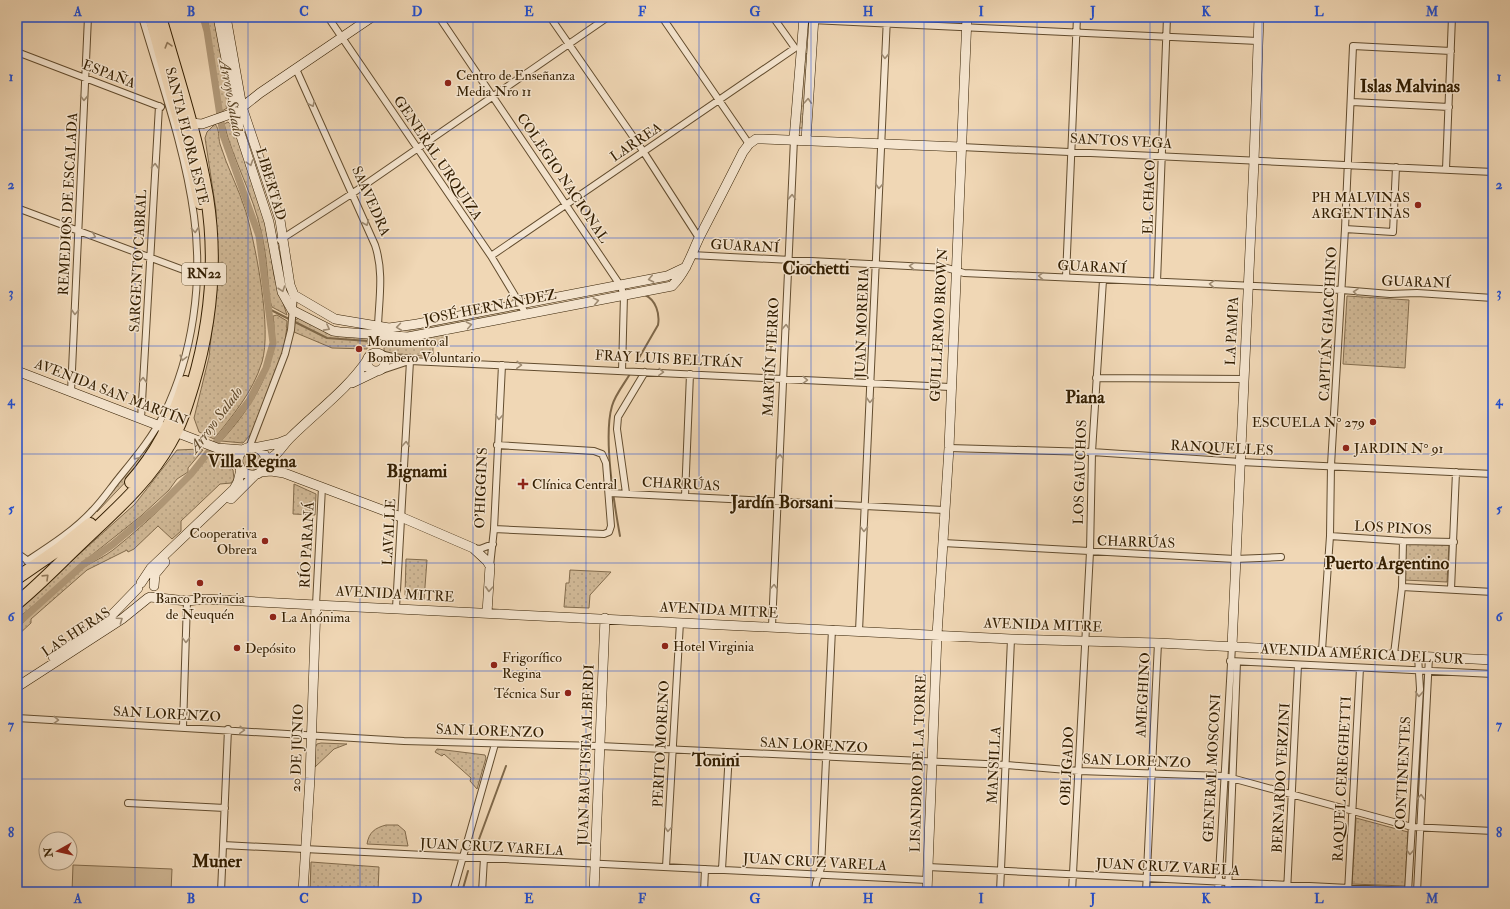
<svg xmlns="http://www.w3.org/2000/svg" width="1510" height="909" font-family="'IM FELL Double Pica',serif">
  <defs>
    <pattern id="grass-dots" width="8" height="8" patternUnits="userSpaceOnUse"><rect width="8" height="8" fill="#d0b896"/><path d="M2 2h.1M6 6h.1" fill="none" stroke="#b39e80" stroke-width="1.8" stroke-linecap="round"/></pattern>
  </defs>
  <rect width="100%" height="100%" fill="#f0d7b5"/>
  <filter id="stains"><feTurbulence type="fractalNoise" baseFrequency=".005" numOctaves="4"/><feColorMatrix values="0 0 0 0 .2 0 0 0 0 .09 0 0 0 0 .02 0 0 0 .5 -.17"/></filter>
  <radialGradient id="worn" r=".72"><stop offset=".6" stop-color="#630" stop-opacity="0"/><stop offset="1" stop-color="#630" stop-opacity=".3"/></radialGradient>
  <!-- grass -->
  <path fill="url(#grass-dots)" stroke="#826b4c" d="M207 17H214L229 97 227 108 219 113V94Z
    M804 53 808 54 803 128H799Z
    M228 122 235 129 266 223 274 276 287 315 272 307 269 298C268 277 266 252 261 231 253 194 233 160 224 124Z
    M215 124C220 130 218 137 220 144 227 167 239 189 246 212 256 247 272 329 262 362 253 392 233 415 214 439L199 432 194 418 209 357 217 280 216 210 205 138 207 132Z
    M1347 296 1409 300 1405 368 1343 364Z
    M518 308V312L399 335V331Z
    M277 315 287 321C286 361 266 398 251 434L243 443 221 441C252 407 280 365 273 316Z
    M299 318 366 338 368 340 367 349 332 348 294 332 295 320Z
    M446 334V340L439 342 438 345 433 346V357L387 353 384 351V344L389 341 403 342Z
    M152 441 151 445 135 472 97 512V508Z
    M200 449 203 450 188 468V472L177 479 169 490 141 516 78 566 44 597 17 619V610L135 504 177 450Z
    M242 461a10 10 0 1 1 20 0a10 10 0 1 1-20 0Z
    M210 453 220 458 233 470 234 479 231 483 220 484 181 521V531L172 539 158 526 134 549 128 552 127 550 87 570 31 619V623L17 636C17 624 39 607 47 599 59 589 71 576 84 567 94 561 104 557 113 550 149 521 182 490 210 453Z
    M294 484 316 494 315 515 293 514Z
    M1405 542 1449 543 1447 582 1404 580Z
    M406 559 427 560 424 600 409 599 405 595Z
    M570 570 611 572 590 595 589 608 564 607 566 583H569Z
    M321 743 347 744 334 749 315 767V748L317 744Z
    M437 749 485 755 486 758 477 789 470 781 471 778 444 754 442 756 435 752Z
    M1356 818 1408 832 1405 886 1352 884Z
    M386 825H398L405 831 408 846 367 844C369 832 375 828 386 825Z
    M311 862 379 867 378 892H310Z"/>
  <!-- pitch -->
  <path fill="#d0b896" stroke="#826b4c" d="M73 865 172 869 171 892H72Z"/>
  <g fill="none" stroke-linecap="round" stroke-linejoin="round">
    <!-- stream -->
    <path stroke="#7e6748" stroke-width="2" d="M269 309 327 338 368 341
      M386 342 408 341
      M636 363 658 325C660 314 656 300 645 295
      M620 536C614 503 603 437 612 406 615 395 624 384 630 374
      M475 850 506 766
      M462 892 468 871"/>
    <!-- canal -->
    <path stroke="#b09878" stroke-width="7" d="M17 624 84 564 112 545 160 505 191 474 249 401 266 368 273 343 259 236 223 135 207 31 203 17"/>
    <defs>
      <path id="street" d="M328 17 491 256 526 314
        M439 17 620 285 624 295 622 371
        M550 17 643 151 699 238
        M662 17 749 144
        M773 17 795 48
        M811 20 1258 41
        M17 52 161 107
        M296 69 375 245C384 272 379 299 378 326
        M1352 102 1449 107
        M961 147 1493 172
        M1446 169 1452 17
        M17 208 197 275
        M1345 229 1393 232 1396 167
        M280 240 353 193 608 17
        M691 255 947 268 964 273 1342 290 1390 294 1417 293 1493 298
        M491 256 795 48
        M1066 277 1077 17
        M1157 282 1167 17
        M380 354 410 361 950 387
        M382 370 409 361
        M1096 378 1244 379
        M71 392 88 17
        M141 419 159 106
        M249 448 285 354 291 330 294 295
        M949 448 1092 452 1241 462 1493 474
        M609 493 944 510
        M626 493 617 429 618 417 645 372
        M685 496 690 374
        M494 529 604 534 609 532 611 526 606 463 602 454 594 451 497 445
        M1330 536 1403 541 1454 542
        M943 543 1235 559 1281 557
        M473 548 480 549 493 544
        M17 553 31 563
        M27 561C50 546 75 530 93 510 102 501 110 489 118 479 135 458 152 438 164 414 193 355 203 281 194 216 185 148 161 82 142 17
        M490 566 494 529 502 365
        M1402 587 1493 592
        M1451 589 1456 472
        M316 605 322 487
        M396 608 410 361
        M772 626 794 139
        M859 631 887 17
        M1322 650 1330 536 1331 465 1345 229 1353 46 1451 51
        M1394 654 1402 587 1403 541
        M1230 661 1493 674
        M17 718 404 741 600 746 1007 765 1079 771 1224 776 1412 827 1493 831
        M183 727 187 601
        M128 803 225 808
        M223 845 927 880
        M666 867 680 622
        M928 867 1408 891
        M722 869 729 753
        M221 892 228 729
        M453 892 495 744
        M482 892 484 858
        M704 892 705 869
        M815 892 816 883 821 868 832 629
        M1000 892 1011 639
        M1072 892 1090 552 1092 452 1103 280
        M1146 892 1158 643
        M1218 892 1232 646
        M1228 892 1237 662
        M1287 892 1298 665
        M1348 892 1360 668
        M1408 892 1420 689 1418 656
        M1417 892 1429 657"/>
      <path id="secondary" d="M218 17 240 133 269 222 282 292 292 310 333 331 340 332 408 337 672 286C686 272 691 255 699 238 714 209 729 180 743 152L749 144 756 139H763L961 147
        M226 17 242 107 280 220 290 285 294 295 335 319 389 328 417 324 667 276 686 267
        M190 123 202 124 236 112 260 93 372 17
        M794 139 804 17
        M806 140 814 17
        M367 362a9 9 0 1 1 18 0a9 9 0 1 1-18 0Z
        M17 371 217 448 240 467
        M352 383 377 371
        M238 461a14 14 0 1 1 28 0a14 14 0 1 1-28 0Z
        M217 448 244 450
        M253 448 279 443 289 439
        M266 460C278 456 281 447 290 438 317 411 347 390 368 359
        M261 472 271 471 284 473 401 517 473 548 487 561 490 566 487 613
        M231 499 255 475
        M141 583 151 568 234 489 238 482 241 469
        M154 586 155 574 165 562
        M150 597 187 601 205 599 316 605 1011 639 1158 643 1493 660
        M1232 646 1254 161 1259 17
        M53 657 107 620 138 588
        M17 687 122 619 148 598
        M303 892 310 778 316 605
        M594 892 605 618
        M927 892 937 635 949 448 967 17"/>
      <path id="highway" d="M151 17 194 174 200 203
        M131 482C157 453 174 419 185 382
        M17 578 59 549 90 524
        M17 603C39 585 59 564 80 544 112 513 148 483 170 443 181 424 187 404 193 384 211 323 217 260 207 197 197 136 177 76 160 17"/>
    </defs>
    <!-- street casing -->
    <use href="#street" stroke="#624c2e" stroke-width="8"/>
    <!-- secondary casing -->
    <use href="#secondary" stroke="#331e01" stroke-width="10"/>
    <!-- highway casing -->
    <use href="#highway" stroke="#331e01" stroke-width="14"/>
    <!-- street -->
    <use href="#street" stroke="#f5e5cf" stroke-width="6"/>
    <!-- secondary -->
    <use href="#secondary" stroke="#f5e5cf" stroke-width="9"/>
    <!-- highway -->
    <use href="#highway" stroke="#f0d7b5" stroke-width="12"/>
  </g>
  <!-- one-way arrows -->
  <defs><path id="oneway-chevron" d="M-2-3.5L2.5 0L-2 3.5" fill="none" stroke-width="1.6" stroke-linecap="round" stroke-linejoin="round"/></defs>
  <g stroke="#927a5b">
    <use href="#oneway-chevron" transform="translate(168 45) rotate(-106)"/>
    <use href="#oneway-chevron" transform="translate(46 577) rotate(-44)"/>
  </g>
  <g stroke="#9e8b72">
    <use href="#oneway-chevron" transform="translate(885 56) rotate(92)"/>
    <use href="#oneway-chevron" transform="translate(84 98) rotate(92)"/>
    <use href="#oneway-chevron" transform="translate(808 101) rotate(-87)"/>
    <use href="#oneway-chevron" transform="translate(312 104) rotate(65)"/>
    <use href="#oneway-chevron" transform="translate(250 163) rotate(72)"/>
    <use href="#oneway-chevron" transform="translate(155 166) rotate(-87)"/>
    <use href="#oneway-chevron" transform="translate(879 186) rotate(93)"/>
    <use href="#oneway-chevron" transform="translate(792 197) rotate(-88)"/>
    <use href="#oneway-chevron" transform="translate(366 223) rotate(67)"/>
    <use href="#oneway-chevron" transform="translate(195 230) rotate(85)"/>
    <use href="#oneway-chevron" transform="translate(93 236) rotate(21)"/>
    <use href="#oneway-chevron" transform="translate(912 266) rotate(-177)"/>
    <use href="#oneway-chevron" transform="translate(1041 276) rotate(-178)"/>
    <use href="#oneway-chevron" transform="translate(651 279) rotate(169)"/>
    <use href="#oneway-chevron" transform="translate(1212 284) rotate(-177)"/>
    <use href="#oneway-chevron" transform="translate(282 289) rotate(71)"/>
    <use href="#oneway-chevron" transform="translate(1356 292) rotate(-175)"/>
    <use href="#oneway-chevron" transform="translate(596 301) rotate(-12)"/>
    <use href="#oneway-chevron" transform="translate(75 312) rotate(93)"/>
    <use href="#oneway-chevron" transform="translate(469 325) rotate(-11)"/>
    <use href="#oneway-chevron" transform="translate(399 327) rotate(172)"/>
    <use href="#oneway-chevron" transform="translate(786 327) rotate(-87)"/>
    <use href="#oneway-chevron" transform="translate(327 328) rotate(28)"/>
    <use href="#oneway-chevron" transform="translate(183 358) rotate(105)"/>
    <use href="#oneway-chevron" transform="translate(519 365) rotate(3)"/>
    <use href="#oneway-chevron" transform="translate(661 372) rotate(3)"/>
    <use href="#oneway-chevron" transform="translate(143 380) rotate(-87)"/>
    <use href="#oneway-chevron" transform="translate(805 380) rotate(2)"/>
    <use href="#oneway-chevron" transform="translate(870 400) rotate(93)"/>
    <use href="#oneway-chevron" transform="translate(499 417) rotate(94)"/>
    <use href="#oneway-chevron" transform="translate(406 444) rotate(-87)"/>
    <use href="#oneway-chevron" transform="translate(136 457) rotate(129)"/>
    <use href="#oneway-chevron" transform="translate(780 457) rotate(-88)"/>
    <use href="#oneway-chevron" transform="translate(864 529) rotate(92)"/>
    <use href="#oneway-chevron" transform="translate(774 587) rotate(-87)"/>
    <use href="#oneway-chevron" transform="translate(489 589) rotate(93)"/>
    <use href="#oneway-chevron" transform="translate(120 620) rotate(-35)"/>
    <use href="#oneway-chevron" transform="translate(186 640) rotate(92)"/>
    <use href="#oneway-chevron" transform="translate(1419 694) rotate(93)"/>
    <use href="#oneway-chevron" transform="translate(56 720) rotate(3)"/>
    <use href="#oneway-chevron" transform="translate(242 730) rotate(4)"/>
    <use href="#oneway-chevron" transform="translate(1421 797) rotate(-87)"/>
    <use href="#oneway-chevron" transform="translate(668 829) rotate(94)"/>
    <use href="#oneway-chevron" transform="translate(1410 852) rotate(93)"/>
  </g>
  <!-- grid -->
  <path fill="none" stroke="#1d4ed8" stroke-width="1" stroke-opacity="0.55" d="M135 17V892M248 17V892M360 17V892M473 17V892M586 17V892M699 17V892M811 17V892M924 17V892M1037 17V892M1150 17V892M1262 17V892M1375 17V892M17 130H1493M17 238H1493M17 346H1493M17 454H1493M17 563H1493M17 671H1493M17 779H1493"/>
  <!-- markers -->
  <g fill="#8f2418" stroke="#f5e5cf" stroke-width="1.5">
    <circle cx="448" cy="83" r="4"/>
    <circle cx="1418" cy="205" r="4"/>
    <circle cx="359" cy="349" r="4"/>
    <circle cx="1373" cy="422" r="4"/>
    <circle cx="1346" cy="448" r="4"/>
    <path d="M521 478h4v4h4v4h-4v4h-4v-4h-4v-4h4z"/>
    <circle cx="265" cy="541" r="4"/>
    <circle cx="200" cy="583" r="4"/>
    <circle cx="273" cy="617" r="4"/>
    <circle cx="665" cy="646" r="4"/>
    <circle cx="237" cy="648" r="4"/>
    <circle cx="494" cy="665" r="4"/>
    <circle cx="568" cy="693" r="4"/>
  </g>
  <g text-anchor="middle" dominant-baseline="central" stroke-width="3" stroke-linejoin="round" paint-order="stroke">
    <!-- shield labels -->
    <rect fill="#f5e5cf" stroke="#6d5a3f" stroke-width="1" x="182" y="263" width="44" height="22" rx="3"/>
    <g font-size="13" font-weight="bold" fill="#331e01">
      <text x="204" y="274">RN22</text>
    </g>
    <!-- street labels -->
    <g font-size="14" fill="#331e01" stroke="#f5e5cf">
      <text transform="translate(109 74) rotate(21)">ESPAÑA</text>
      <text transform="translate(187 136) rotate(76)">SANTA FLORA ESTE</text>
      <text transform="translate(1121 141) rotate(3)">SANTOS VEGA</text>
      <text transform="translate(636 142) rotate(-34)">LARREA</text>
      <text transform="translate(438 158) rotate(56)">GENERAL URQUIZA</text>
      <text transform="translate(563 178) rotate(56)">COLEGIO NACIONAL</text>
      <text transform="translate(271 184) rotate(73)">LIBERTAD</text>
      <text transform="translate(1149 197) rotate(-88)">EL CHACO</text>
      <text transform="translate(371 201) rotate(66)">SAAVEDRA</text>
      <text transform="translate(68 204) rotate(-87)">REMEDIOS DE ESCALADA</text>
      <text transform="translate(745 246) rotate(3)">GUARANÍ</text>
      <text transform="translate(138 261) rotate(-87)">SARGENTO CABRAL</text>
      <text transform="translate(1092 267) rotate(3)">GUARANÍ</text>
      <text transform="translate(1416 282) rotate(2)">GUARANÍ</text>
      <text transform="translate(490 307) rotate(-11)">JOSÉ HERNÁNDEZ</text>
      <text transform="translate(862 323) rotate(-88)">JUAN MORERIA</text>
      <text transform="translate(1328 324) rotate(-87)">CAPITÁN GIACCHINO</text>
      <text transform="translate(939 325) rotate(-87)">GUILLERMO BROWN</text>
      <text transform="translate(1232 331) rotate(-87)">LA PAMPA</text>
      <text transform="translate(771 357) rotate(-87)">MARTÍN FIERRO</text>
      <text transform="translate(669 359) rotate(3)">FRAY LUIS BELTRÁN</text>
      <text transform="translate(111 392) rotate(21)">AVENIDA SAN MARTÍN</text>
      <text transform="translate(1222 448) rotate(3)">RANQUELLES</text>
      <text transform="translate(1080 472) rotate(-88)">LOS GAUCHOS</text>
      <text transform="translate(681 484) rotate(3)">CHARRÚAS</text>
      <text transform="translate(481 488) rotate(-88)">O'HIGGINS</text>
      <text transform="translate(1393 528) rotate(3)">LOS PINOS</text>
      <text transform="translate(389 532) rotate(-87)">LAVALLE</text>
      <text transform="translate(1136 542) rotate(2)">CHARRÚAS</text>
      <text transform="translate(307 545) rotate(-87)">RÍO PARANÁ</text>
      <text transform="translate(395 594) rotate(3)">AVENIDA MITRE</text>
      <text transform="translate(719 610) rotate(3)">AVENIDA MITRE</text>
      <text transform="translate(1043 625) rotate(2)">AVENIDA MITRE</text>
      <text transform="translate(76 632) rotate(-33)">LAS HERAS</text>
      <text transform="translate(1362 654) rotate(3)">AVENIDA AMÉRICA DEL SUR</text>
      <text transform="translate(1143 695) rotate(-87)">AMEGHINO</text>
      <text transform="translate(167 714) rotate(3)">SAN LORENZO</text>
      <text transform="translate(490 731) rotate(2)">SAN LORENZO</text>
      <text transform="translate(661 744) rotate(-87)">PERITO MORENO</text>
      <text transform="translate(814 745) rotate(3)">SAN LORENZO</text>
      <text transform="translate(297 748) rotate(-88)">20 DE JUNIO</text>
      <text transform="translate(586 755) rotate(-88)">JUAN BAUTISTA ALBERDI</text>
      <text transform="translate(1137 761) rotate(2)">SAN LORENZO</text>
      <text transform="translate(918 763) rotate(-88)">LISANDRO DE LA TORRE</text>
      <text transform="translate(994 765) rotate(-87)">MANSILLA</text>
      <text transform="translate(1067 766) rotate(-87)">OBLIGADO</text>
      <text transform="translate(1212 768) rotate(-87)">GENERAL MOSCONI</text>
      <text transform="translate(1403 773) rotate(-87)">CONTINENTES</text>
      <text transform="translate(1281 778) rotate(-87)">BERNARDO VERZINI</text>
      <text transform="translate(1342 779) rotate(-87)">RAQUEL CEREGHETTI</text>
      <text transform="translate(492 847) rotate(3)">JUAN CRUZ VARELA</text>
      <text transform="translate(815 862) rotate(3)">JUAN CRUZ VARELA</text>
      <text transform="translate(1168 867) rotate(3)">JUAN CRUZ VARELA</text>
    </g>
    <!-- poi labels -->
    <g font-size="14" fill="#331e01" stroke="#f5e5cf" text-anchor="start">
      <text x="456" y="75">Centro de Enseñanza<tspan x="456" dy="16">Media Nro 11</tspan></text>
      <text x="1410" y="197" text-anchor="end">PH MALVINAS<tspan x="1410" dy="16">ARGENTINAS</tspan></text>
      <text x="367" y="341">Monumento al<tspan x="367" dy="16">Bombero Voluntario</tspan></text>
      <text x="1365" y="422" text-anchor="end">ESCUELA N° 279</text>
      <text x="1354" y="448">JARDIN N° 91</text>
      <text x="532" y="484">Clínica Central</text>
      <text x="257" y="533" text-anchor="end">Cooperativa<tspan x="257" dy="16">Obrera</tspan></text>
      <text x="200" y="598" text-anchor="middle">Banco Provincia<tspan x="200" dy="16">de Neuquén</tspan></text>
      <text x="281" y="617">La Anónima</text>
      <text x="673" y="646">Hotel Virginia</text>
      <text x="245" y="648">Depósito</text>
      <text x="502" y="657">Frigorífico<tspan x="502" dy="16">Regina</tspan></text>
      <text x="560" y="693" text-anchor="end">Técnica Sur</text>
    </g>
    <!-- water labels -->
    <g font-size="15" font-style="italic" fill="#5f492b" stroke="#f5e5cf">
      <text transform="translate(231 98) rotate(79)">Arroyo Salado</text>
      <text transform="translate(216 420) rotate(-53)">Arroyo Salado</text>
    </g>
    <!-- district labels -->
    <g font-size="18" font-weight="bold" fill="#331e01" stroke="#f5e5cf">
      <text x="1410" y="86">Islas Malvinas</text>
      <text x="816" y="268">Ciochetti</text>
      <text x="1085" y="397">Piana</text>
      <text x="252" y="461">Villa Regina</text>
      <text x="417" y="471">Bignami</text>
      <text x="782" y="502">Jardín Borsani</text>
      <text x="1387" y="563">Puerto Argentino</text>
      <text x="716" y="760">Tonini</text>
      <text x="217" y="861">Muner</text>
    </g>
  </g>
  <!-- margin -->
  <rect width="1510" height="909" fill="none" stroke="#f0d7b5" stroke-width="44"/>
  <!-- north arrow -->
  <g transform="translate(58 851) rotate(262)"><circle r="19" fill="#f5e5cf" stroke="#a7957d"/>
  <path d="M0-3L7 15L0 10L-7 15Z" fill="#8f2418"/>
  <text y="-6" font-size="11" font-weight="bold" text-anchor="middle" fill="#331e01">N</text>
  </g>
  <rect x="22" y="22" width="1466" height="865" fill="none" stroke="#1d4ed8" stroke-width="1.5"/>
  <g font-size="13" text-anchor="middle" font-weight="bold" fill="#1d4ed8">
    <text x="78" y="16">A</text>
    <text x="191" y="16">B</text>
    <text x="304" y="16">C</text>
    <text x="417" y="16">D</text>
    <text x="529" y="16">E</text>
    <text x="642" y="16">F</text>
    <text x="755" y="16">G</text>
    <text x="868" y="16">H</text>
    <text x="981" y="16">I</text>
    <text x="1093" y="16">J</text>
    <text x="1206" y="16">K</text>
    <text x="1319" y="16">L</text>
    <text x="1432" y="16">M</text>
    <text x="11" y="81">1</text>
    <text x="1499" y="81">1</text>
    <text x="11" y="189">2</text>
    <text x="1499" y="189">2</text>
    <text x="11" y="297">3</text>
    <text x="1499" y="297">3</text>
    <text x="11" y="405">4</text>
    <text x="1499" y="405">4</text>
    <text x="11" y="513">5</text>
    <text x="1499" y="513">5</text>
    <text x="11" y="621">6</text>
    <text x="1499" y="621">6</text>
    <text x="11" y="729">7</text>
    <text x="1499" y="729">7</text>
    <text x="11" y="837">8</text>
    <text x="1499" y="837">8</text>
    <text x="78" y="903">A</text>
    <text x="191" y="903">B</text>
    <text x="304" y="903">C</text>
    <text x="417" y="903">D</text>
    <text x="529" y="903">E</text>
    <text x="642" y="903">F</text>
    <text x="755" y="903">G</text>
    <text x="868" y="903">H</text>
    <text x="981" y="903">I</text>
    <text x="1093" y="903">J</text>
    <text x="1206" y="903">K</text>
    <text x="1319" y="903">L</text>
    <text x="1432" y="903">M</text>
  </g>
  <rect width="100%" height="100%" filter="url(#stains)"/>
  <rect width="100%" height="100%" fill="url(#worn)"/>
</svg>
